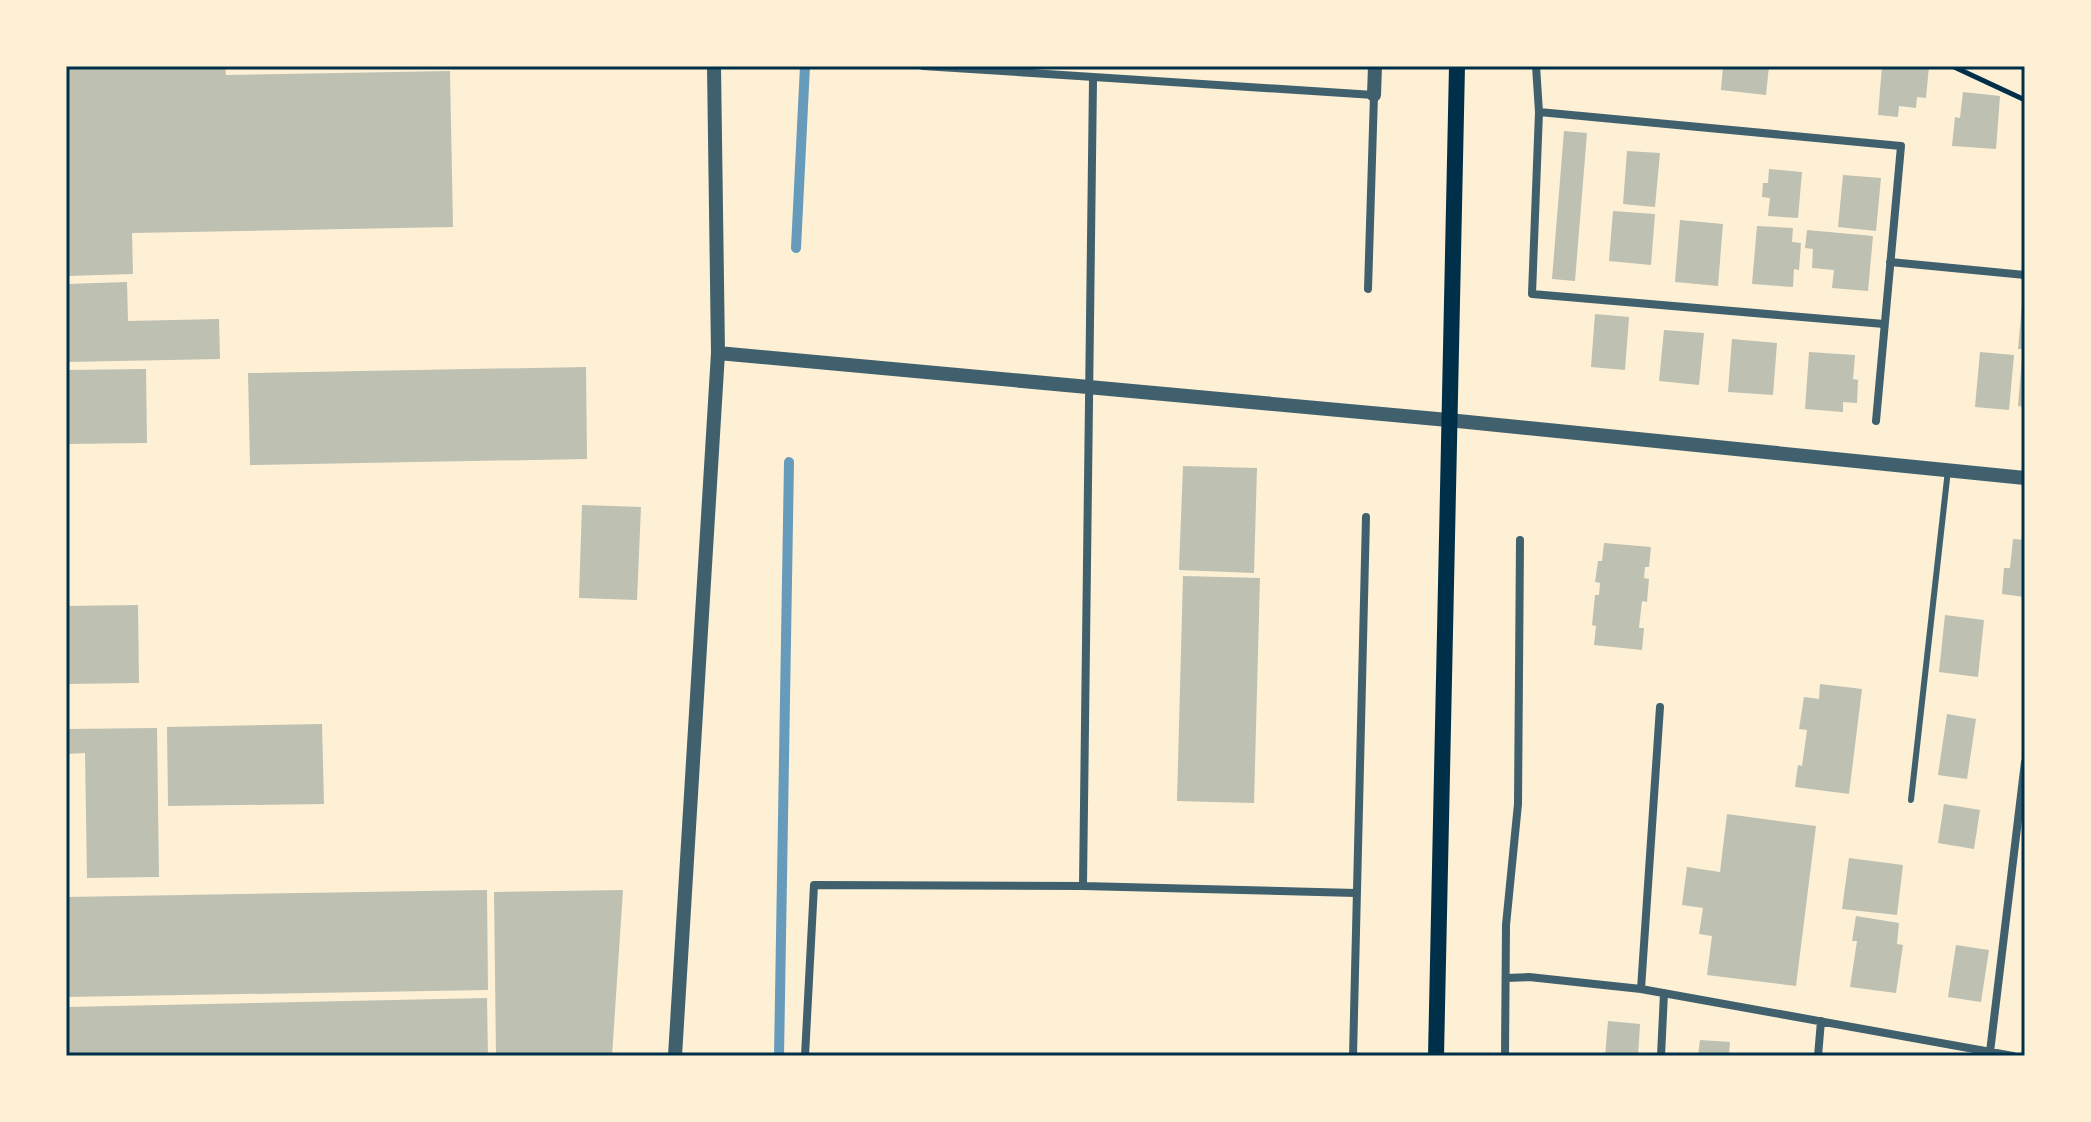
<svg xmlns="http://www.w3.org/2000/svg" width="2091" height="1122" font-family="Helvetica,sans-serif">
  <rect width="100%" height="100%" fill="#fdf0d5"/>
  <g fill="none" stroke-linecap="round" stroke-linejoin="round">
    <!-- stream -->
    <path stroke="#669bbc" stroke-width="10" d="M796 248 805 66
      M779 1056 789 462"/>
  </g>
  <!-- building -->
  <path fill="#bec0b2" d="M66 66H225L226 75 450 71 453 227 132 233 133 274 66 276Z
    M1723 66H1769L1766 95 1721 90Z
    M1882 66H1929L1926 98 1917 97 1916 108 1899 106 1898 117 1878 115Z
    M1963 92 2000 96 1996 149 1952 146 1955 117 1960 118Z
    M1564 131 1587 133 1575 281 1552 279Z
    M1627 151 1660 153 1655 207 1623 204Z
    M1769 169 1802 172 1798 218 1768 216 1770 198 1762 197 1763 183H1768Z
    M1843 175 1881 178 1876 231 1838 227Z
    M1613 211 1655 214 1651 265 1609 261Z
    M1680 220 1723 224 1718 286 1675 282Z
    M1757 226 1793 228 1792 242 1801 243 1799 270 1794 269 1793 287 1752 284Z
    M1807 230 1873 236 1868 291 1832 288 1834 270 1812 268 1813 249 1805 248Z
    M127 282 128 321 219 319 220 359 66 362V284Z
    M2022 304 2025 305V349H2018Z
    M1595 314 1629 317 1625 370 1591 367Z
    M1664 330 1704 333 1699 385 1659 381Z
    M1732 339 1777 343 1773 395 1728 392Z
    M1809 352 1855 355 1853 379 1858 380 1857 403 1843 402V412L1805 409Z
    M1980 352 2014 355 2009 410 1975 407Z
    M2022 357 2025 358V407L2018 406Z
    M586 367 587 459 250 465 248 373Z
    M146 369 147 443 66 444V370Z
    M1183 466 1257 468 1254 573 1179 570Z
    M582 505 641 507 637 600 579 598Z
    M2013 539 2025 540 2024 597 2002 594 2004 568H2010Z
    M1604 543 1651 547 1649 567H1645L1644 578 1649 579 1647 602 1642 601 1639 628H1644L1642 650 1594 645 1596 626 1592 625 1595 595H1599L1600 583 1595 582 1598 561H1602Z
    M1183 576 1260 578 1254 803 1177 801Z
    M138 605 139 683 66 684V606Z
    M1945 615 1984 620 1978 677 1939 672Z
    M1820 684 1862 689 1849 794 1795 787 1798 765 1802 766 1807 730 1799 729 1804 697 1819 699Z
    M1947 714 1976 719 1967 779 1938 775Z
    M322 724 324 804 168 806 167 727Z
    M157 728 159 877 87 878 85 753 66 754V729Z
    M1944 804 1980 810 1974 849 1938 843Z
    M1727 814 1816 826 1796 986 1707 975 1712 936 1699 934 1703 908 1682 905 1687 867 1720 872Z
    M1849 858 1903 865 1897 915 1842 909Z
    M487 890 488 990 66 997V897Z
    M623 890 612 1056H496L494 892Z
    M1856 916 1899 923 1897 944 1903 945 1896 993 1850 987 1857 941H1852Z
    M1956 945 1989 950 1981 1002 1948 997Z
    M487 998 488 1056H66V1007Z
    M1608 1021 1640 1024 1638 1056H1605Z
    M1700 1040 1730 1042 1729 1056H1698Z"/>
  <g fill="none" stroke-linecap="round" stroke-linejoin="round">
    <!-- path -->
    <path stroke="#003049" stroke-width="5" d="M1952 66 2025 100"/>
    <!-- service -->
    <path stroke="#3f606c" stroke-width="6" d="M1911 800 1948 470"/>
    <!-- minor -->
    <path stroke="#3f606c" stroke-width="8" d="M923 66 1374 95 1368 289
      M1536 66 1539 112 1532 294 1884 324
      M1539 112 1901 146 1876 421
      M1890 262 2025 275
      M1083 886 1093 79
      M1506 978 1529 977 1641 989 2013 1056
      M1641 989 1660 707
      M1990 1052 2025 762
      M805 1056 814 885 1083 886 1356 893
      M1353 1056 1366 517
      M1505 1056 1506 925 1518 804 1520 540
      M1661 1056 1664 993
      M1818 1056 1821 1021"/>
    <!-- tertiary -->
    <path stroke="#3f606c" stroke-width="14" d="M1374 95 1375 66
      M718 353 1448 420 2025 478
      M675 1056 718 353 714 66"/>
    <!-- secondary -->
    <path stroke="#003049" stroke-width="16" d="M1436 1056 1457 66"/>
  </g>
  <!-- border -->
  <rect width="2091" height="1122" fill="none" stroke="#fdf0d5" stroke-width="136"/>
  <rect x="68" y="68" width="1955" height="986" fill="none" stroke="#003049" stroke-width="3"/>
</svg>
